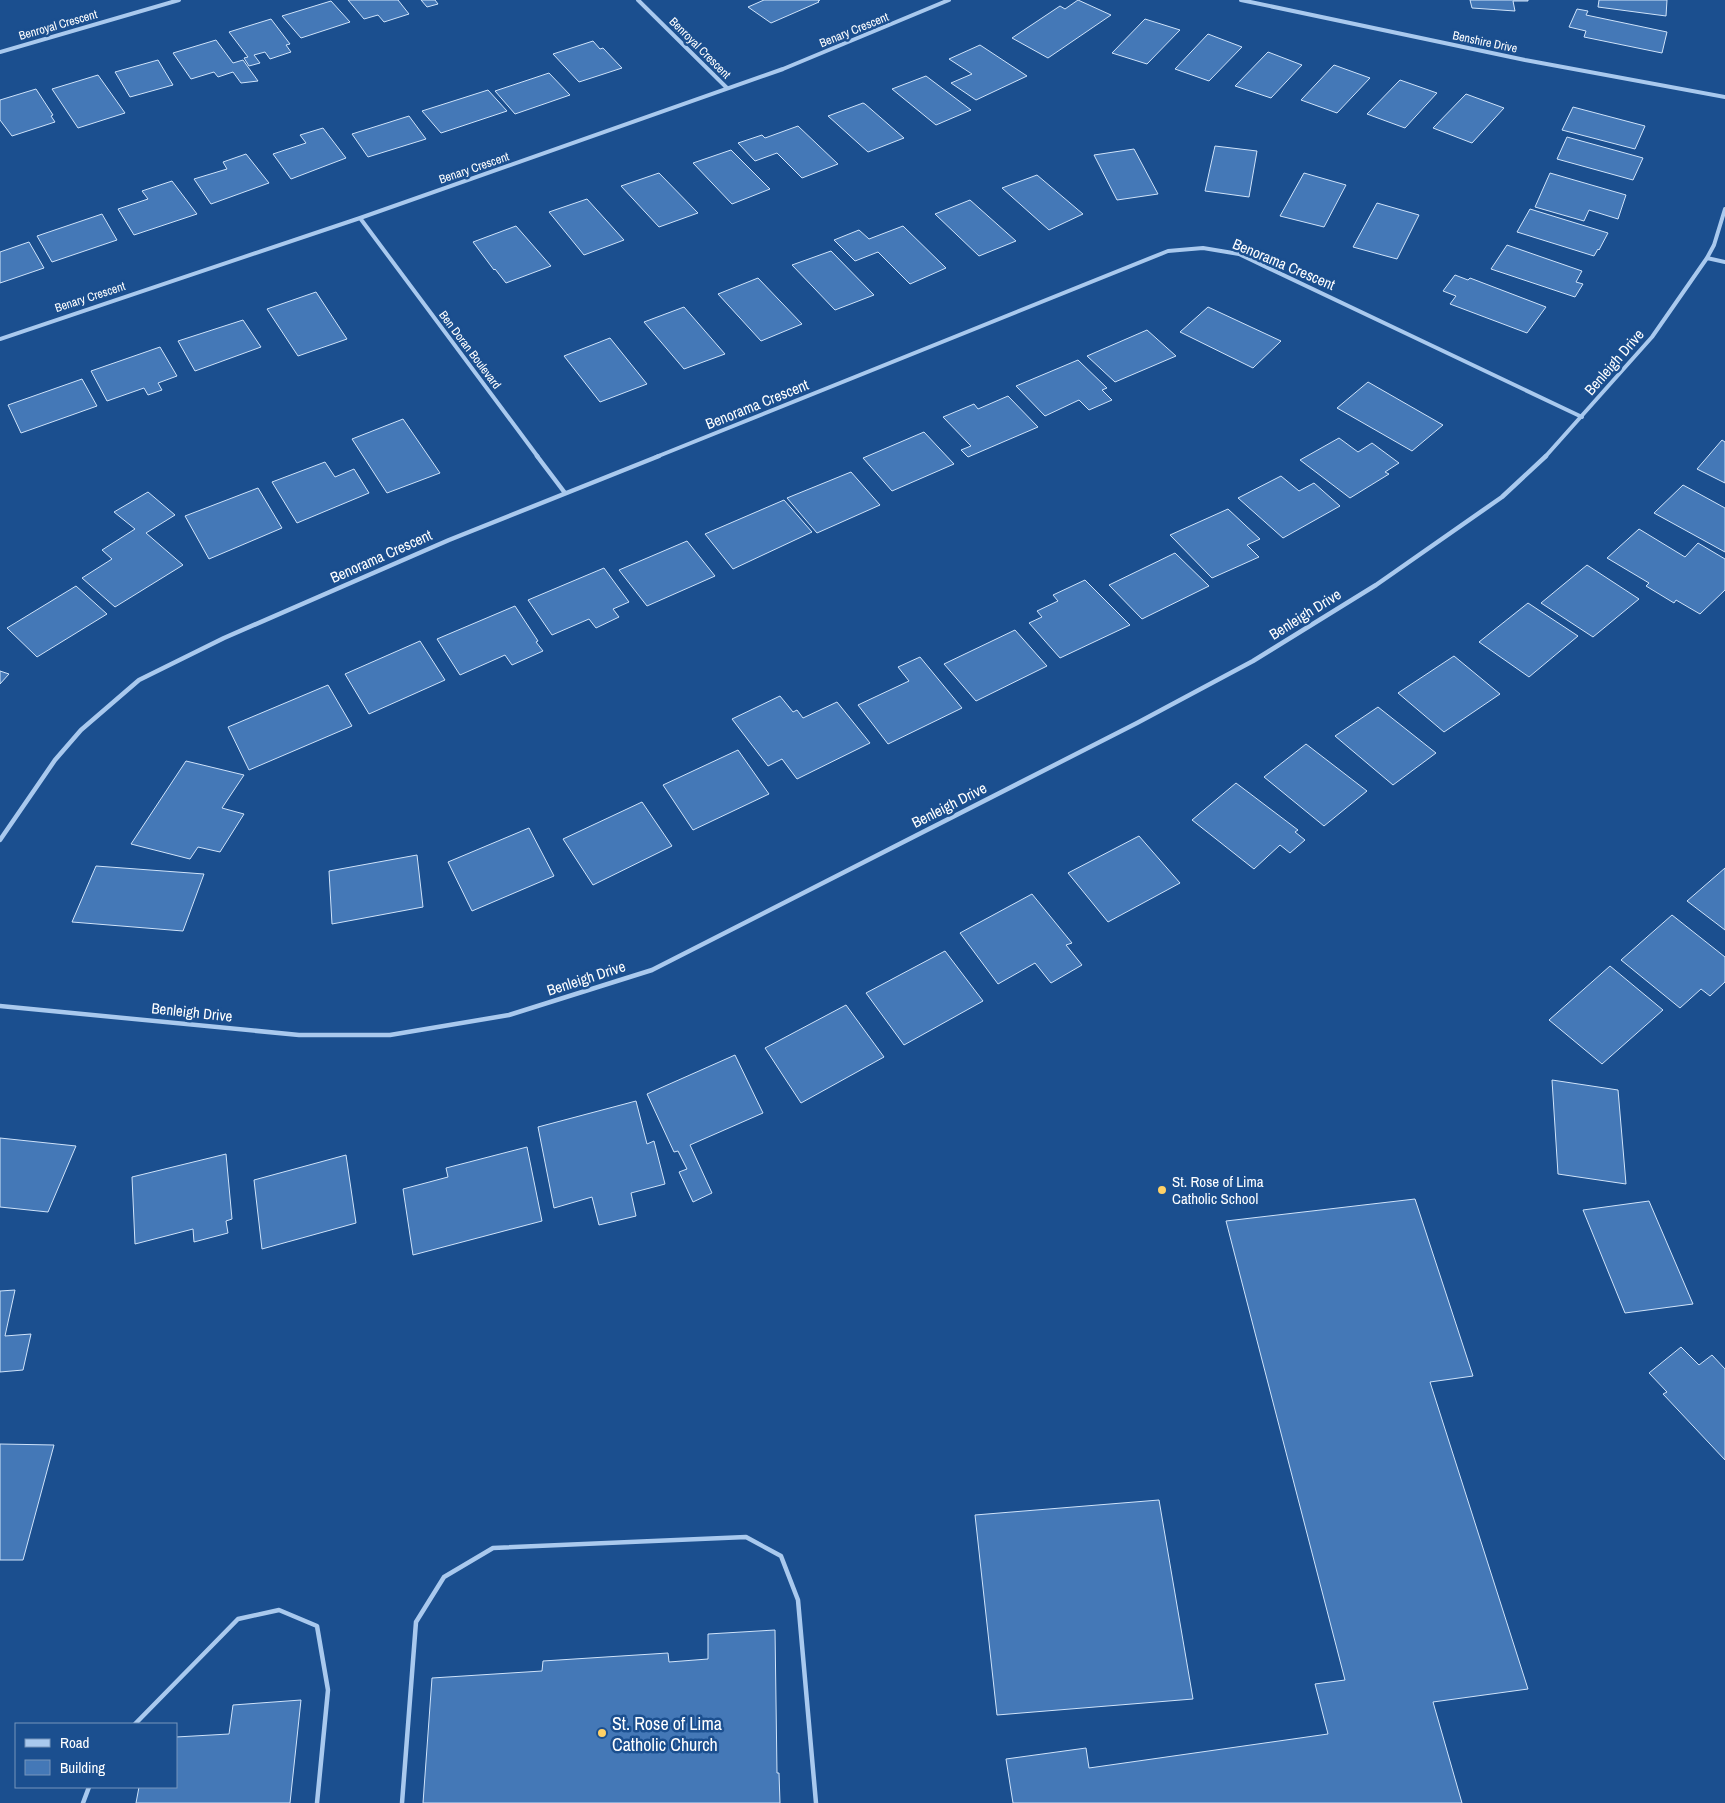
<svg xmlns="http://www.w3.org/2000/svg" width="1725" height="1803" font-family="'Archivo Narrow',sans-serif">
  <rect width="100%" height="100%" fill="#1b4f8f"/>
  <!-- building -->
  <path fill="#4478b7" stroke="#cfe3fa" d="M348 0H398L409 14 384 22 378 15 364 19Z
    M421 0H435L438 4 427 7Z
    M764 0H820L818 1 819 2 771 23 748 7Z
    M1078 0 1111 15 1048 58 1012 38 1060 6 1065 9Z
    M1470 0H1528V1H1513L1515 11 1472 8Z
    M1599 0H1667L1666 16 1598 7Z
    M331 1 350 22 301 38 282 16Z
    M1577 9 1588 11 1586 15 1667 32 1662 53 1584 37 1586 31 1569 27Z
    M271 19 290 44 286 45 291 52 270 59 265 52 254 55 260 63 249 66 244 58 248 57 229 32Z
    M1145 19 1180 30 1147 64 1112 53Z
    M1208 34 1242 47 1209 81 1175 69Z
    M216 40 233 63 243 60 258 81 241 83 233 72 218 77 214 72 191 79 173 53Z
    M593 41 600 49 603 48 622 68 579 82 553 54Z
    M980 45 1027 76 976 100 951 83 972 74 949 59Z
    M1268 52 1302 65 1271 98 1235 86Z
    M158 60 173 85 130 97 115 72Z
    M1334 65 1370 78 1337 113 1301 100Z
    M549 73 570 95 515 114 495 91Z
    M98 75 125 113 78 128 52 89Z
    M926 76 971 110 936 125 892 89Z
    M1400 80 1437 93 1405 128 1367 114Z
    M36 89 53 115 51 116 55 122 12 136 0 120V100Z
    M488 90 507 111 441 133 422 111Z
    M1466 94 1504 108 1472 143 1433 128Z
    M863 103 865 104 904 138 868 152 828 116Z
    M1573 107 1645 126 1635 149 1562 130Z
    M409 116 426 139 368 157 352 134Z
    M798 126 838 164 802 178 777 153 755 161 738 143 762 135 765 138Z
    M323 128 346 158 291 179 273 154 306 143 300 135Z
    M1567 137 1643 158 1633 180 1557 159Z
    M1215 146 1257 151 1249 197 1205 191Z
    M1134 149 1158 194 1117 200 1094 155Z
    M731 150 770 189 732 204 693 163Z
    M246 154 269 183 211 204 194 179 227 169 223 162Z
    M659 173 698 213 659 227 621 186Z
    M1304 173 1346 185 1324 227 1280 216Z
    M1550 173 1626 195 1618 219 1589 210 1584 221 1535 207Z
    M1037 175 1083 214 1049 230 1002 188Z
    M172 181 197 214 134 235 118 209 148 199 142 191Z
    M587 199 624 240 584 255 549 212Z
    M970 200 1016 241 979 256 935 214Z
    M1377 203 1419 215 1397 259 1353 247Z
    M1530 209 1608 233 1599 250 1598 249 1594 256 1517 232Z
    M102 214 117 240 52 262 37 236Z
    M516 226 551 266 506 283 495 269 494 270 473 242Z
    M903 226 946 268 910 284 878 252 855 261 834 240 859 230 869 239Z
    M29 242 44 268 0 283V252Z
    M1507 245 1582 271 1576 282 1583 284 1575 297 1491 269Z
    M831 251 874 295 835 310 792 265Z
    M1455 275 1468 280 1470 278 1546 307 1527 333 1450 304 1456 296 1443 291Z
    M758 278 802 324 761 341 718 294Z
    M316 292 347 339 298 356 267 309Z
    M684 307 725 354 684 369 644 322Z
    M1208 307 1281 341 1253 368 1180 332Z
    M243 320 261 347 195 371 178 341Z
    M1147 330 1176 356 1115 382 1087 356Z
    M610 338 647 384 600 402 564 356Z
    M160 347 177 376 158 383 162 390 148 395 144 388 107 401 91 371Z
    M1078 360 1107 388 1102 390 1112 400 1089 410 1079 400 1045 416 1016 386Z
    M82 379 97 406 21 433 8 405Z
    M1368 382 1443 425 1412 451 1337 408Z
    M1008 396 1038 427 968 457 961 450 971 446 943 417 974 404 978 409Z
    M403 419 440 473 387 493 352 439Z
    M924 432 954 464 892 491 863 458Z
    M1339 438 1358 452 1372 443 1399 463 1385 472 1389 474 1350 498 1300 460Z
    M1722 440 1725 442V483L1697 469Z
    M325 462 335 477 354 469 369 493 297 523 272 482Z
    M851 472 880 505 817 533 787 498Z
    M1281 476 1299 491 1314 483 1340 506 1283 538 1238 498Z
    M1683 485 1725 508V552L1654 513Z
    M258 488 282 528 209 559 185 516Z
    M148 492 175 515 146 533 183 565 115 607 82 578 112 559 102 550 135 529 114 512Z
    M784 500 812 532 733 569 705 534Z
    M1228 509 1260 539 1247 545 1259 557 1212 578 1170 535Z
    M1639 529 1685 557 1698 543 1725 559V590L1700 614 1676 600 1674 603 1646 586 1649 583 1607 558Z
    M687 541 715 576 647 606 619 570Z
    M1175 553 1209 586 1142 619 1109 585Z
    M1587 565 1639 599 1593 637 1541 603Z
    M604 568 629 602 613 609 619 617 596 628 589 619 552 635 528 600Z
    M1085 580 1130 625 1060 658 1029 623 1042 617 1037 611 1058 601 1053 595Z
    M76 586 107 614 37 657 7 628Z
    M1528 603 1578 636 1529 677 1479 642Z
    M515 606 538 641 536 642 543 651 512 665 505 655 460 675 437 639Z
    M1015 630 1047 666 976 701 944 664Z
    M420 641 445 680 369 714 345 674Z
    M1454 656 1500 694 1444 732 1398 693Z
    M920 657 962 708 888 744 858 705 909 681 898 667Z
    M0 671 9 674 0 684Z
    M328 685 352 726 249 770 228 727Z
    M780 696 793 712 797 710 803 718 837 702 870 743 797 779 782 759 768 766 732 719Z
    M1378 707 1436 753 1393 785 1335 736Z
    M1306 744 1367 791 1324 826 1264 777Z
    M738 750 769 794 693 830 663 785Z
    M186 761 244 775 222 808 244 814 220 852 198 847 190 859 131 844Z
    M1236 783 1298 830 1295 832 1305 840 1290 853 1280 845 1254 869 1192 820Z
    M642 802 672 846 593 885 563 839Z
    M529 828 554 876 472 911 448 862Z
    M1139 836 1180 883 1108 922 1068 873Z
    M417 855 423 907 332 924 329 871Z
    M96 866 204 874 183 931 72 922Z
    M1725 868V930L1687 901Z
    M1032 894 1072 943 1066 945 1082 965 1051 983 1035 963 998 984 960 933Z
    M1672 915 1725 957V982L1710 996 1701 989 1680 1008 1621 960Z
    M945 951 983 1001 904 1045 866 993Z
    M1610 966 1663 1010 1602 1064 1549 1020Z
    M846 1005 884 1057 801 1103 765 1048Z
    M735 1055 763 1113 690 1145 712 1193 693 1202 679 1172 687 1169 678 1151 674 1152 647 1094Z
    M1552 1080 1618 1090 1626 1184 1558 1174Z
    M636 1101 647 1144 654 1141 665 1184 631 1193 636 1216 599 1225 592 1197 554 1208 538 1127Z
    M0 1138 76 1146 48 1212 0 1207Z
    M527 1147 542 1221 413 1255 403 1189 448 1177 446 1168Z
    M226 1154 232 1219 226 1221 228 1233 194 1242 193 1229 135 1244 132 1177Z
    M346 1155 356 1223 262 1249 254 1180Z
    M1415 1199 1473 1376 1430 1382 1528 1689 1433 1702 1462 1803H1013L1006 1759 1086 1748 1089 1768 1328 1734 1315 1684 1345 1680 1226 1221Z
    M1649 1201 1693 1304 1625 1313 1583 1210Z
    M15 1290 5 1336 31 1334 23 1370 0 1372V1291Z
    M1681 1347 1699 1365 1712 1355 1725 1369V1460L1663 1394 1667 1392 1649 1373Z
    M0 1444 54 1445 23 1560H0Z
    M1159 1500 1193 1699 997 1715 975 1515Z
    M775 1630 777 1773H779L780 1803H423L432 1678 542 1671 543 1661 668 1653 669 1662 708 1659V1634Z
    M301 1700 290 1803H136L139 1787H176V1737L229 1734 233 1705Z"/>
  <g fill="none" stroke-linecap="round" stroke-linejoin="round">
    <!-- service -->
    <path stroke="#a9c9ee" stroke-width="4.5" d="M135 1724 238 1619 279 1610 317 1626 328 1690 317 1803
      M83 1803 89 1787
      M402 1803 416 1622 444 1577 493 1548 746 1537 781 1556 798 1600 816 1803"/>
    <!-- minor-far1 -->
    <path stroke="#a9c9ee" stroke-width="4" d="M638 0 727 88
      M1241 0 1525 60 1725 97
      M0 52 179 0
      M360 218 538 457
      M1707 258 1725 262
      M0 339 360 218 783 69 949 0
      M656 457 1168 251 1203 248 1239 254 1582 417
      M1545 457 1652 337 1707 258 1714 245 1725 209"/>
    <!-- minor -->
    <path stroke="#a9c9ee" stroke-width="4.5" d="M537 456 565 493
      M0 840 55 760 81 730 139 680 224 638 449 540 659 456
      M0 1006 299 1035H390L509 1015 652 970 1137 723 1253 661 1376 585 1502 497 1546 456"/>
  </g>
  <!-- markers -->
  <g fill="#ffd166" stroke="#1b4f8f" stroke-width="2">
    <circle cx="1162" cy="1190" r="5"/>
    <circle cx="602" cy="1733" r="5"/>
  </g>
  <g text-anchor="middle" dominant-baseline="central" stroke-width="5" stroke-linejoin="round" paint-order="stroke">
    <!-- far-street labels -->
    <g font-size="12" fill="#fff" stroke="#1b4f8f">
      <text transform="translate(58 25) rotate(-16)">Benroyal Crescent</text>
      <text transform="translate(854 30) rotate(-22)">Benary Crescent</text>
      <text transform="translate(1485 42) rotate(12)">Benshire Drive</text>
      <text transform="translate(700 48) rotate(45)">Benroyal Crescent</text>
      <text transform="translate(474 168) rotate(-19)">Benary Crescent</text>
      <text transform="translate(90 297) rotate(-18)">Benary Crescent</text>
      <text transform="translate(470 350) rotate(53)">Ben Doran Boulevard</text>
    </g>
    <!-- street labels -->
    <g font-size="15" fill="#fff" stroke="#1b4f8f">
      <text transform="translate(1284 264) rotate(23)">Benorama Crescent</text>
      <text transform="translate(1614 362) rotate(-49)">Benleigh Drive</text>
      <text transform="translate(757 404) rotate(-22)">Benorama Crescent</text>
      <text transform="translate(381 556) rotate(-24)">Benorama Crescent</text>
      <text transform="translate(1305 614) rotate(-32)">Benleigh Drive</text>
      <text transform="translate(949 805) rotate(-27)">Benleigh Drive</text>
      <text transform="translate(586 978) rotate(-18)">Benleigh Drive</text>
      <text transform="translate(192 1012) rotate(6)">Benleigh Drive</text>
    </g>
    <!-- poi labels -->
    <g font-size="15" fill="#fff" stroke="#1b4f8f" text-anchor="start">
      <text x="1172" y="1181">St. Rose of Lima<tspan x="1172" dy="17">Catholic School</tspan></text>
    </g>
    <!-- near-poi labels -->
    <g font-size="18" fill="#fff" stroke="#1b4f8f" text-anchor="start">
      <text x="612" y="1723">St. Rose of Lima<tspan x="612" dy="21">Catholic Church</tspan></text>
    </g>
  </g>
  <!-- legend -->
  <rect x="15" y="1723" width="162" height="65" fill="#1b4f8f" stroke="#7695bc"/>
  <rect x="25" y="1739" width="25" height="8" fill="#a9c9ee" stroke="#7695bc"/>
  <text x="60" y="1748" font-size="15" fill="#ffffff">Road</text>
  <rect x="25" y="1760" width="25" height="15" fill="#4478b7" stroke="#7695bc"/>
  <text x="60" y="1773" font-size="15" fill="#ffffff">Building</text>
</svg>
